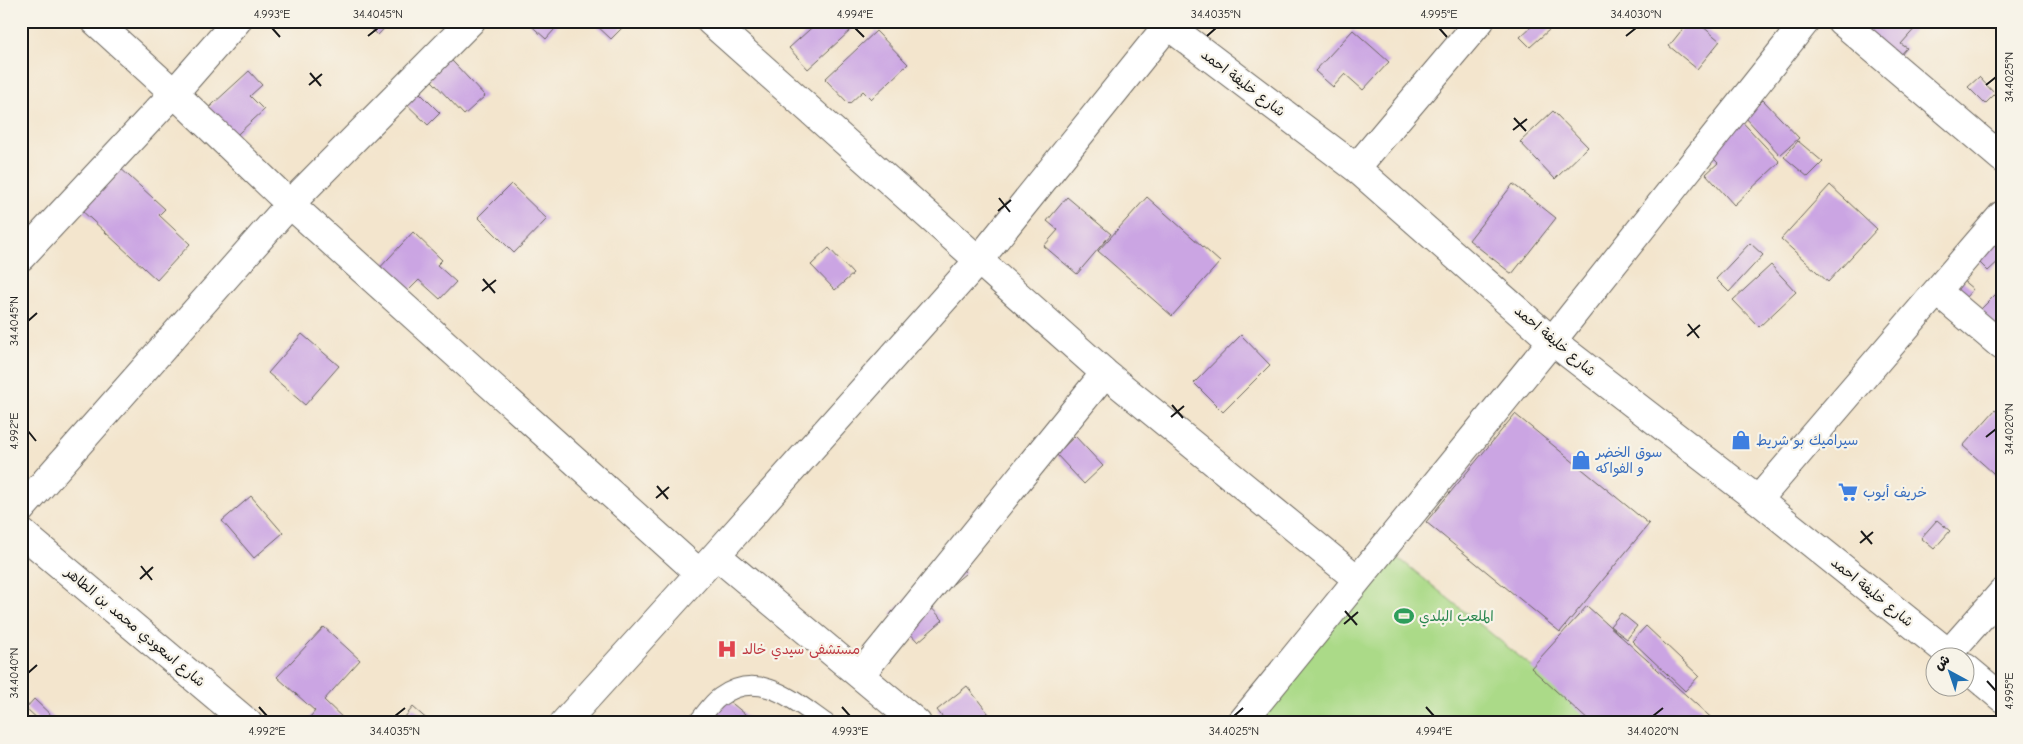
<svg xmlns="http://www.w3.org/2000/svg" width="2023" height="744" font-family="'Comic Neue','Playpen Sans Arabic',sans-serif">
  <rect width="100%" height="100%" fill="#f7f3e8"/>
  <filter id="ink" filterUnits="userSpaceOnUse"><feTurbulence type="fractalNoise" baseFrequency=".02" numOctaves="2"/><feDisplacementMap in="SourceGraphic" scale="10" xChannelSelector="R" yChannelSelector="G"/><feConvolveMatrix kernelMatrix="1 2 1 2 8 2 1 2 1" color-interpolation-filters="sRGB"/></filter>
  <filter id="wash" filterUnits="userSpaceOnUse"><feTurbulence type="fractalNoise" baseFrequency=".0096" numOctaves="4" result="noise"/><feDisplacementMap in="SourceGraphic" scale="20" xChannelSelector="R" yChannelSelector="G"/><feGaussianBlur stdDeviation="1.12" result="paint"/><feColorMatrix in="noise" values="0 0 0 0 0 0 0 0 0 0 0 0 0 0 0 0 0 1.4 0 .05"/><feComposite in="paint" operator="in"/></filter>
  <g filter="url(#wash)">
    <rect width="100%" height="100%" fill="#f3e5cd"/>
    <!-- green -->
    <path fill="#abda88" stroke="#647b52" d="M1390 551 1601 723H1254Z"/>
    <g id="blocks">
      <!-- building -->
      <path fill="#cba5e3" d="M363 21H391L378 35Z
        M526 21H562L546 39Z
        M596 21H619L624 26 611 39 594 23Z
        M819 21H861L808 69 789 48Z
        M1530 21H1559L1530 47 1520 37 1533 25Z
        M1689 21H1696L1720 41 1697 69 1669 46Z
        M1834 21H1914L1918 25 1901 44 1907 48 1887 70Z
        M1353 30 1389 62 1363 90 1345 74 1333 87 1315 71Z
        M876 31 908 64 871 99 863 91 849 104 825 79Z
        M440 48 485 96 464 115 419 67Z
        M249 71 262 85 250 96 264 110 228 143 202 114Z
        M1979 77 1995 94 1985 104 1968 87Z
        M418 91 440 113 428 125 394 92Z
        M1763 100 1799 138 1780 155 1745 117Z
        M1553 111 1588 147 1555 179 1520 142Z
        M1733 112 1780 162 1734 205 1706 174 1718 163 1699 144Z
        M1798 141 1823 162 1808 177 1784 157Z
        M118 166 165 209 159 215 190 244 157 280 79 208Z
        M511 184 547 219 514 253 478 217Z
        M1513 184 1556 218 1512 274 1469 240Z
        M1830 185 1877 229 1828 282 1781 239Z
        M1067 197 1111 234 1077 274 1044 246 1058 230 1047 221Z
        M1147 197 1220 262 1172 316 1098 251Z
        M413 232 442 260 437 265 456 282 440 299 419 280 403 296 376 272Z
        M1997 232 2002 237V258L1988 271 1973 256Z
        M1750 243 1763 255 1729 292 1716 279Z
        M829 248 853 274 835 290 811 265Z
        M1771 265 1796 292 1759 327 1733 300Z
        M1961 279 1973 289 1959 305 1948 296Z
        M1999 291 2002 293V353L1969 321Z
        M302 334 339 366 305 405 268 373Z
        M1241 335 1270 365 1223 412 1194 383Z
        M1995 410 2002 416V481L1963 446Z
        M1515 414 1649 524 1560 632 1426 522Z
        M1075 436 1103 466 1084 484 1056 454Z
        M251 496 283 533 254 558 222 521Z
        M1937 520 1950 531 1934 549 1921 538Z
        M952 557 966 573 953 584 947 577 923 599 943 620 918 642 891 613Z
        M1587 606 1717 723H1591L1531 668Z
        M1621 613 1637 626 1627 639 1610 626Z
        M1646 626 1699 676 1685 691 1632 641Z
        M324 627 360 660 324 700 348 723H305L315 711 277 677Z
        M967 686 995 722 947 723 937 710Z
        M717 691 756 723H691Z
        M34 699 54 718 49 723H42L26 708Z
        M413 707 431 723H400Z"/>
    </g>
  </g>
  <g filter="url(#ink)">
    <use href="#blocks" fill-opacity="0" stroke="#67625a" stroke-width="1"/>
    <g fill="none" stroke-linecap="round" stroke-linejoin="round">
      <defs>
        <path id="lane" d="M697 723C704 715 711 703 720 697 759 668 794 701 826 723"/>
        <path id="street" d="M95 21 174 93 290 204 699 573
          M710 21 1105 373 1357 579
          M1162 21 1356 168 1552 341 1758 500 1952 656
          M1841 21 2002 158
          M1356 168 1480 21
          M21 257 174 93 237 21
          M1937 291 2002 346
          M1758 500 2002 215
          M21 509 290 204 471 21
          M21 532 248 723
          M716 555 917 723
          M1948 654 2002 593
          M1966 668 2002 698
          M860 675 1105 373
          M564 723 716 555 978 261 1171 21
          M1241 723 1552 341 1806 21"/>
      </defs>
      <!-- lane casing -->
      <use href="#lane" stroke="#67625a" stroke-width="20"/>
      <!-- street casing -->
      <use href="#street" stroke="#67625a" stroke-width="30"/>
      <!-- lane -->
      <use href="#lane" stroke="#fff" stroke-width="18"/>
      <!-- street -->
      <use href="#street" stroke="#fff" stroke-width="28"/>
    </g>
  </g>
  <!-- ticks -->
  <path fill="none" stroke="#1c1c1c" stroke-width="2" d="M272 28 280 37M855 28 864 37M1439 28 1447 37M368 36 378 28M1207 36 1216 28M1626 36 1636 28M310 73 321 86M309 85 322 74M1986 85 1996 77M1514 118 1526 131M1513 130 1527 119M999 198 1010 212M998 211 1011 200M483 279 495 293M482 291 496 280M28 321 37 313M1688 324 1699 338M1687 336 1700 325M1172 405 1183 418M1171 417 1184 406M28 431 36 441M1986 437 1996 429M657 486 668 499M656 498 669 487M1861 531 1872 544M1860 543 1873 532M141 566 152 580M140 579 153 567M1345 611 1357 625M1344 624 1358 612M28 673 37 665M1987 681 1996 691M259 707 267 716M842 707 850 716M1426 707 1434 716M395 716 405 708M1234 716 1243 708M1653 716 1663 708"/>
  <!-- icons -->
  <defs>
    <symbol id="shop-bare" viewBox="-9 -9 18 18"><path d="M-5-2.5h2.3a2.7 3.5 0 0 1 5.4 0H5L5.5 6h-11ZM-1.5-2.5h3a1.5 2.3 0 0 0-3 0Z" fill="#3f7fe0" stroke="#f7f3e8" stroke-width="2.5" paint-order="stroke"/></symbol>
    <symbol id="supermarket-bare" viewBox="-9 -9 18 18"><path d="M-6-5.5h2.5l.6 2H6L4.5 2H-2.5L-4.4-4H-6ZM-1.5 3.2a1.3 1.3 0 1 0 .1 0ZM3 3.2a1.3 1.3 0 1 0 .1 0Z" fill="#3f7fe0" stroke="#f7f3e8" stroke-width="2.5" paint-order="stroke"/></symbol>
    <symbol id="stadium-bare" viewBox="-9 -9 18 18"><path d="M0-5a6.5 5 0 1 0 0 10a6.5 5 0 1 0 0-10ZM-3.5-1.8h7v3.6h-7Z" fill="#2e9e5b" stroke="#f7f3e8" stroke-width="2.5" paint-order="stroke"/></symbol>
    <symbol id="hospital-bare" viewBox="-9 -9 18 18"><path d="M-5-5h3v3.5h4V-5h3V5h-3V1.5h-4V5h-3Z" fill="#e0444e" stroke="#f7f3e8" stroke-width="2.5" paint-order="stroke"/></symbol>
  </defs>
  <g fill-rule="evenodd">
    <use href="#shop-bare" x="1727" y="426" width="28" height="28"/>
    <use href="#shop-bare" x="1567" y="446" width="28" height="28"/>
    <use href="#supermarket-bare" x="1834" y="478" width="28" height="28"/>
    <use href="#stadium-bare" x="1390" y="602" width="28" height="28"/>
    <use href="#hospital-bare" x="713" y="635" width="28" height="28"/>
  </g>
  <g text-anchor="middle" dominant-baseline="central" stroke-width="4.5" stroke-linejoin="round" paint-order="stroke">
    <!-- street labels -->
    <g font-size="14" fill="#1c1c1c" stroke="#f7f3e8">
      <text transform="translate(1243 83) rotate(37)">شارع خليفة احمد</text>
      <text transform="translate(1555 341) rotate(40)">شارع خليفة احمد</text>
      <text transform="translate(1872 592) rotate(39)">شارع خليفة احمد</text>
      <text transform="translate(135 627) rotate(40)">شارع اسعودي محمد بن الطاهر</text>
    </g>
    <!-- shop labels -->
    <g font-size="14" fill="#366cbe" stroke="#f7f3e8" text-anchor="start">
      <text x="1756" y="440">سيراميك بو شريط</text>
      <text x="1596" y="452">سوق الخضر<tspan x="1596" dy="16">و الفواكه</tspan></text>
      <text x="1863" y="492">خريف أيوب</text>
    </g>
    <!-- leisure labels -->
    <g font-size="14" fill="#27864d" stroke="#f7f3e8" text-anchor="start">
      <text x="1419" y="616">الملعب البلدي</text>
    </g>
    <!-- health labels -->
    <g font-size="14" fill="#be3a42" stroke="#f7f3e8" text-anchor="start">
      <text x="742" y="649">مستشفى سيدي خالد</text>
    </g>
  </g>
  <!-- margin -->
  <rect width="2023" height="744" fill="none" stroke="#f7f3e8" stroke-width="55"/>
  <!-- north arrow -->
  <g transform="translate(1950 672) rotate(320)"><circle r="24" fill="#f7f3e8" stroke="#9f9d96"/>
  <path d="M0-4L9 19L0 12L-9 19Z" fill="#1f6fb2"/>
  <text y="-8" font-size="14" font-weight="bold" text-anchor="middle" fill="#1c1c1c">ش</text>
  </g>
  <rect x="28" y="28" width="1968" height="688" fill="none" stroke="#1c1c1c" stroke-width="2"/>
  <g font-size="12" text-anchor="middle" fill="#1c1c1c">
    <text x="272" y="18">4.993°E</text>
    <text x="378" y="18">34.4045°N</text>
    <text x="855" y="18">4.994°E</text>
    <text x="1216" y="18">34.4035°N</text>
    <text x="1439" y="18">4.995°E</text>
    <text x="1636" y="18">34.4030°N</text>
    <text transform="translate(2009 77) rotate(-90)" y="4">34.4025°N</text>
    <text transform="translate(14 321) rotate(-90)" y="4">34.4045°N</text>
    <text transform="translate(2009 429) rotate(-90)" y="4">34.4020°N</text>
    <text transform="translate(14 431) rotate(-90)" y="4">4.992°E</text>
    <text transform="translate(14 673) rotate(-90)" y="4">34.4040°N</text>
    <text transform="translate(2009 691) rotate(-90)" y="4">4.995°E</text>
    <text x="267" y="735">4.992°E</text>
    <text x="395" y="735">34.4035°N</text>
    <text x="850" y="735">4.993°E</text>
    <text x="1234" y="735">34.4025°N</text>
    <text x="1434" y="735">4.994°E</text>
    <text x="1653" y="735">34.4020°N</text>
  </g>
</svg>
